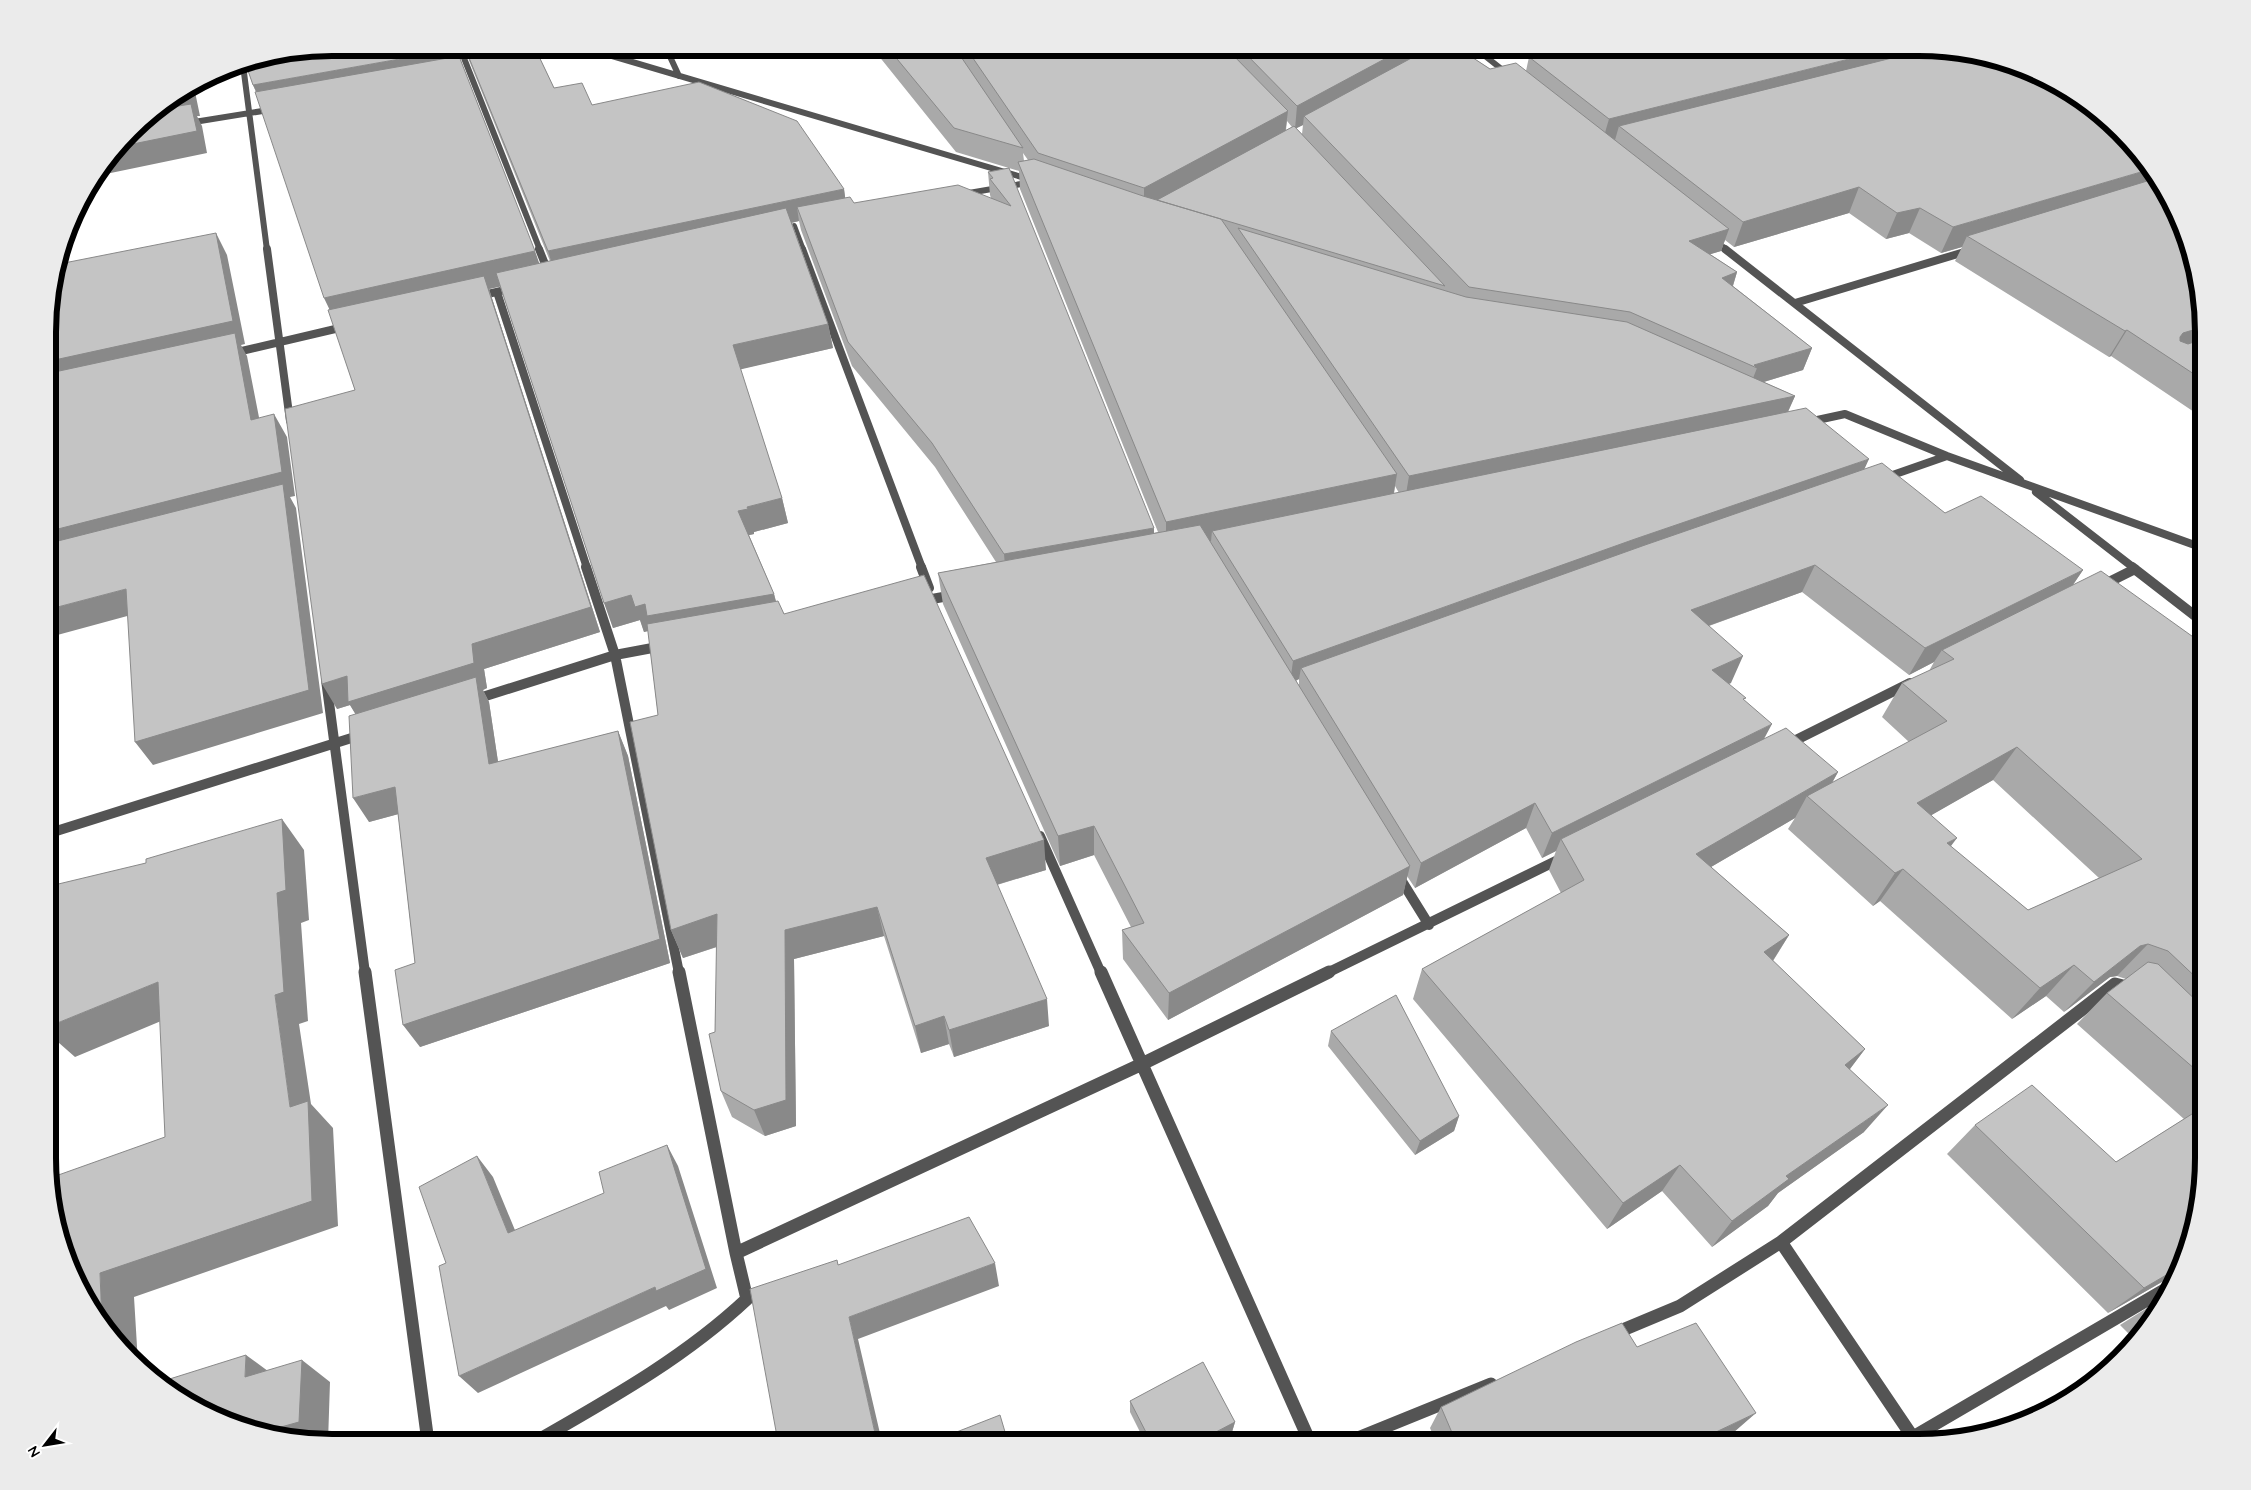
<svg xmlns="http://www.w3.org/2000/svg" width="2251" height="1490" font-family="Quicksand,sans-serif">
  <rect width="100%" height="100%" fill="#fff"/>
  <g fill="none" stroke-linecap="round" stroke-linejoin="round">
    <!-- minor-far3 -->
    <path stroke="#545454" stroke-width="6" d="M460 48 540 250
      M585 48 1032 180
      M666 48 679 76
      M1475 48 1509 75
      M243 65 267 250
      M188 123 275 109
      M963 194 1033 182
      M794 226 803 250
      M1713 239 1727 250"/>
    <!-- minor-far2 -->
    <path stroke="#545454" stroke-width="8" d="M267 249 290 421
      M539 249 549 274
      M802 249 922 568
      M1725 249 2020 480
      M497 292 587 568
      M479 296 514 288
      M1795 303 1971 250
      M233 353 348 326
      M1808 422 1845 414 1947 456 2203 548
      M1884 478 1947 456
      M2036 492 2134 568"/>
    <!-- minor-far1 -->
    <path stroke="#545454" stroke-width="10" d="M586 567 615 655 679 973
      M921 567 929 588
      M2132 567 2203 622
      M2101 586 2135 569
      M921 601 954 595
      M326 680 365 973
      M473 700 615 655 663 646
      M1786 745 1910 683
      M50 833 361 735
      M1040 836 1101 973
      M1398 875 1429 925
      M1327 973 1564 857"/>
    <!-- minor -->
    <path stroke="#545454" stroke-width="13" d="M365 972 428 1442
      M679 972 736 1253
      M1101 972 1310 1442
      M1781 1242 1916 1442
      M1613 1334 1680 1306 1781 1242 2115 984 2131 988
      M1913 1437 2171 1286
      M535 1442C610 1399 684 1358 747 1299L736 1253 1142 1064 1329 972
      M1348 1442 1491 1384"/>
  </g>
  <!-- wall -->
  <path fill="#a9a9a9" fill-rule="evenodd" d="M464 48H535L554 88 592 105 844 189 845 198 854 203 991 198 990 195 988 172 1009 168 1154 533 1158 532 1020 189 1019 171 956 152 878 55 877 48H1458L1490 69 1526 71 1529 57 2203 313V418L2111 356 2109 357 1955 261 1962 247 1941 253 1909 233 1886 239 1849 213 1734 247 1725 240 1721 251 1710 254 1737 272 1733 286 1812 348 1803 370 1764 382 1795 396 1788 412 1864 469 1945 513 2083 570 2073 585 2203 644V1177L2188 1249 2174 1279 2171 1278 2167 1279 2108 1313 1947 1154 1975 1125 2116 1162 2184 1119 2077 1024 2107 993 2126 979 2117 976 2110 977 2064 1012 2046 996 2012 1019 1880 901 1873 906 1788 829 1795 818 1711 867 1789 935 1773 961 1865 1049 1850 1069 1864 1132 1778 1193 1768 1206 1712 1247 1662 1191 1607 1229 1413 999 1422 969 1561 893 1549 870 1556 851 1542 858 1526 828 1415 888 1407 876 1403 895 1168 1020 1123 959 1122 930 1131 927 1094 855 1060 866 943 604 938 573 996 562 935 467 852 366 801 230 799 221 792 223 828 324 833 348 740 369 782 498 788 523 754 532V534L749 535 774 594 776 601 784 614 1046 870 997 885 1049 1026 954 1057 949 1044 921 1053 884 936 794 959 796 1126 765 1136 732 1117 721 1091 715 1032 717 947 683 958 671 930 658 715 648 631 644 632 640 620 613 628 500 286 489 289 600 632 484 669 487 688 483 690 489 702 498 762 618 731 628 756 670 963 420 1047 415 963 398 814 369 822 356 714 350 705 337 709 355 390 330 310 256 92 253 85 459 56 539 264 550 261ZM1287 121 1292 127 1286 130ZM1303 125 1302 134 1296 128ZM1023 153 1028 160 1024 161ZM1395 486 1399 493 1394 494ZM1802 592 1909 675 1934 662 1929 671 1902 683 1882 717 1909 742 1832 783 1838 772 1764 739 1744 701 1728 684 1731 683 1709 626ZM1299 679V685L1296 681ZM1993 780 2099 878 2028 910 1950 846 1931 815Z
    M1331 1031 1459 1116 1454 1131 1415 1155 1328 1046Z
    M2166 1296 2155 1316 2135 1340 2120 1325Z
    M1637 1347 1733 1433 1715 1442H1436L1430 1428 1441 1407Z
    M1130 1401 1235 1422 1232 1432 1215 1442H1145L1130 1412Z"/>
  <!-- shaded-wall -->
  <path fill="#898989" d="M1405 48H1434L1304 116 1303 125 1295 129 1297 106Z
    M1893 48H1920L1954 53 1619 126 1615 140 1602 143 1609 119Z
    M456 49 463 70 263 106 253 85Z
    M194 87 200 116H197L202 126 207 153 101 175 144 118Z
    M1288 111 1285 134 1144 213V188Z
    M2151 169 2163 187 1967 236 1962 247 1941 253 1953 227Z
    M1859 187 1849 213 1734 247 1743 222Z
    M844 189 847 211 797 207 799 221 555 274 548 251Z
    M1920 208 1909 233 1886 239 1897 213Z
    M1729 229 1721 251 1682 263 1689 241Z
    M216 233 227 255 245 344 241 345 247 356 264 443 50 388V361Z
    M535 251 544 277 489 289 600 632 484 669 487 688 483 690 489 702 502 788 363 727 350 705 337 709 322 684 347 676 474 663 336 323 324 298Z
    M1737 272 1730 295 1722 278Z
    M828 324 833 348 738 370 733 345Z
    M2203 327V345L2170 358 2180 337 2183 333Z
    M2127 330 2111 356 2109 357 2125 331Z
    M1812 348 1803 370 1750 386 1757 368 1754 365Z
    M1795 396 1784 420 1405 500 1409 476Z
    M274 414 287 437 295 496 290 497 296 508 323 713 153 765 135 742 285 498 50 559V531Z
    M1869 459 1859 481 1301 668 1299 679 1290 683 1293 661 1635 539Z
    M1397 474 1392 503 1212 531 1211 541 1166 550V522Z
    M782 498 788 523 754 532V534L745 536 738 511 747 507Z
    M1154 528V552L1006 578 1004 554Z
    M1815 565 1802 592 1680 636 1691 610Z
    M2083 570 2065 596 1942 650 1934 662 1909 675 1925 648Z
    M126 589 142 612 50 637V609Z
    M774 594 780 619 652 630 644 632 640 620 613 628 604 603 631 595 645 604Z
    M1743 656 1731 683 1700 696 1712 670Z
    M1772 724 1758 750 1561 839 1556 851 1542 858 1552 833Z
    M618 731 628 756 670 963 420 1047 403 1025Z
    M2017 747 1993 780 1895 836 1917 803Z
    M1838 772 1820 804 1807 796 1795 818 1680 885 1696 854Z
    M395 787 410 811 369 822 353 798Z
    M1535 803 1526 828 1415 888 1421 863Z
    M282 819 304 850 309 920 301 923 308 1021 299 1024 311 1104 333 1128 338 1226 134 1297 138 1363 118 1346 102 1324 100 1273 290 1107 275 995 277 893Z
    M1094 826V855L1060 866 1058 836Z
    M1957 838 1933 870 1947 843Z
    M1044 840 1046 870 989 887 986 858Z
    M1410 866 1403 895 1168 1020 1169 993Z
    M1903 869 1880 901 1873 906 1895 873Z
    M877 907 884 936 794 959 796 1126 765 1136 754 1110 785 930Z
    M717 914 728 943 683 958 671 930Z
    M1789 935 1770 965 1764 952Z
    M2148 944 2117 976 2110 977 2064 1012 2094 982 2140 946Z
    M2074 965 2046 996 2012 1019 2040 988Z
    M158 982 185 1011 75 1057 50 1035V1026Z
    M1047 999 1049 1026 954 1057 949 1030Z
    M944 1016 949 1044 921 1053 915 1026Z
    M1865 1049 1843 1078 1845 1065Z
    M1888 1105 1864 1132 1778 1193 1768 1206 1712 1247 1732 1221 1786 1176Z
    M1459 1116 1454 1131 1415 1155 1420 1141Z
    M667 1145 678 1166 717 1288 669 1310 666 1306 478 1393 459 1376 655 1287Z
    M477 1156 493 1177 524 1252 508 1233Z
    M1680 1165 1662 1191 1607 1229 1623 1203Z
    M995 1263 999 1286 858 1339 882 1442H877L849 1317Z
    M2180 1267 2176 1274 2171 1278 2167 1279 2108 1313 2144 1288Z
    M246 1355 276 1377H245Z
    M302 1360 330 1382 328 1442 281 1434V1427Z
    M1756 1413 1733 1433 1715 1442H1695Z
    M1235 1422 1232 1432 1215 1442H1197Z"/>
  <!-- building -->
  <path fill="#c4c4c4" stroke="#898989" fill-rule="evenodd" d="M332 48H456V49L253 85 246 65Z
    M465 48H535L554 88 582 83 592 105 699 82 797 121 844 189 548 251Z
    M888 48H955L1023 148 954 128Z
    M966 48H1226L1288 111 1144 188 1038 153Z
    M1240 48H1405L1297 106Z
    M1430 48H1458L1490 69 1516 63 1729 229 1689 241 1737 272 1722 278 1812 348 1754 365 1757 368 1630 312 1469 287 1304 116Z
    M1574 48H1893L1609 119 1529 57Z
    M1928 49 2010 62 2077 96 2133 144 2151 169 1953 227 1920 208 1897 213 1859 187 1743 222 1619 126Z
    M459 56 535 251 324 298 255 92Z
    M189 90 190 94 180 96Z
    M191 104 197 131 123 146 144 118 160 109Z
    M1294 126 1445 286 1157 200Z
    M1034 159 1143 196 1221 219 1397 474 1166 522 1018 162Z
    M1009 168 1154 528 1004 554 932 443 848 342 797 207 850 197 854 203 958 185 1011 206 990 179 993 178 988 172Z
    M2157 178 2166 190 2194 258 2203 313V327L2183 333 2180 337V341L2188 344 2203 339V380L2127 330 2125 331 1967 236Z
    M786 208 828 324 733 345 782 498 747 507 748 509 738 511 774 594 647 616 645 604 635 607 631 595 604 603 496 273Z
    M1238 228 1466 297 1627 322 1795 396 1409 476Z
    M216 233 233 321 50 361V295L59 264Z
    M484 276 591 607 472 644 474 663 348 702 347 676 322 684 285 409 355 390 328 310Z
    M235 333 251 420 274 414 282 472 50 531V373Z
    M1806 408 1869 459 1635 539 1293 661 1212 531Z
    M1882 463 1945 513 1981 496 2083 570 1925 648 1815 565 1691 610 1743 656 1712 670 1746 698 1743 699 1772 724 1552 833 1535 803 1421 863 1301 668 1645 545Z
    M283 484 309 690 135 742 126 589 50 609V543Z
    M1200 525 1410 866 1169 993 1122 930 1144 923 1094 826 1058 836 938 573Z
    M2101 571 2203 644V984L2168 951 2148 944 2140 946 2094 982 2074 965 2040 988 1903 869 1895 873 1807 796 1947 721 1902 683 1954 659 1942 650ZM2017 747 2142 859 2028 910 1947 843 1957 838 1917 803Z
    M924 575 1044 840 986 858 1047 999 949 1030 944 1016 915 1026 877 907 785 930 786 1100 754 1110 721 1091 709 1034 715 1032 717 914 671 930 630 722 658 715 647 624 778 601 784 614Z
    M476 677 489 764 618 731 660 939 403 1025 395 970 415 963 395 787 353 798 349 716Z
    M1786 728 1838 772 1696 854 1789 935 1764 952 1865 1049 1845 1065 1888 1105 1786 1176 1789 1179 1732 1221 1680 1165 1623 1203 1422 969 1584 880 1561 839Z
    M282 819 286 890 277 893 284 992 275 995 290 1107 308 1101 312 1201 100 1273 102 1324 86 1301 50 1195V1178L165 1137 158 982 50 1026V886L146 863V859Z
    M2148 962 2158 964 2203 1007V1076L2107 993Z
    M1396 995 1459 1116 1420 1141 1331 1031Z
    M2032 1085 2116 1162 2203 1107V1177L2188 1249 2180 1267 2144 1288 1975 1125Z
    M667 1145 706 1269 656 1291 655 1287 459 1376 439 1266 446 1263 419 1187 477 1156 508 1233 604 1193 599 1172Z
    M969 1217 995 1263 849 1317 877 1442H778L750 1289 837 1260 838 1265Z
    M2166 1296 2161 1305 2157 1301Z
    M1622 1323 1637 1347 1696 1323 1756 1413 1695 1442H1456L1441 1407 1576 1342Z
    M246 1355 245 1377 302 1360 299 1422 281 1427V1434L241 1428 174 1394 160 1382Z
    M1203 1362 1235 1422 1197 1442H1151L1130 1401Z
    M1000 1415 1008 1442H931Z"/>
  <!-- crop -->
  <path d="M0 0H2251V1490H0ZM332 56H1919A276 276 0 0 1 2195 332V1158A276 276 0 0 1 1919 1434H332A276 276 0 0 1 56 1158V332A276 276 0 0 1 332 56Z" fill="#ebebeb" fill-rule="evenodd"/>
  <path fill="none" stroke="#000" stroke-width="6" d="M332 56H1919A276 276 0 0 1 2195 332V1158A276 276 0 0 1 1919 1434H332A276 276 0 0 1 56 1158V332A276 276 0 0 1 332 56Z"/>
  <!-- north arrow -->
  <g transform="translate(45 1445) rotate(239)" stroke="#ffffff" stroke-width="4" paint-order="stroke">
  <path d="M0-4L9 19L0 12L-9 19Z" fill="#000000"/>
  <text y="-8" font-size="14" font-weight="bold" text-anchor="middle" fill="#000000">N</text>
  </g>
</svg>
